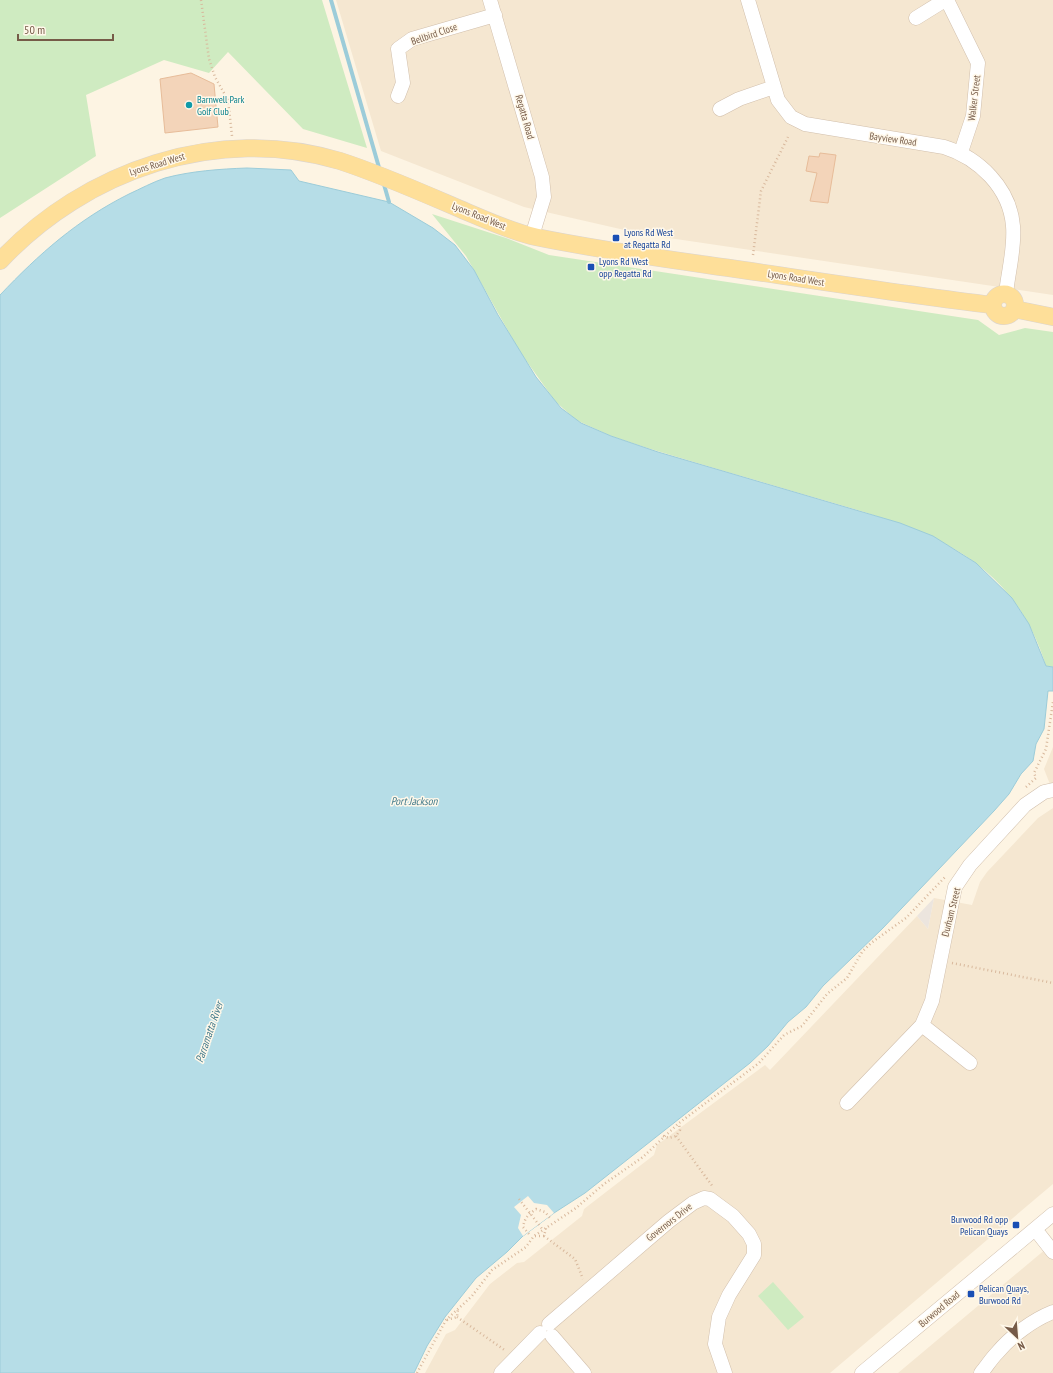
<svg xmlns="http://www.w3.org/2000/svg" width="1053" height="1373" font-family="'PT Sans Narrow',sans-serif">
  <rect width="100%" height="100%" fill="#fdf4e3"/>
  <!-- residential -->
  <path fill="#f5e7d1" d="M336 0H1053V295L642 234 524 207 381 151Z
    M1053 747V792L1044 769Z
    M1053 808V1184L830 1373H425L446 1334 455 1330 490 1284 517 1263 524 1262 582 1216 584 1209 654 1155 657 1145 765 1065 770 1070 917 916 928 929 934 898 972 905 980 882 987 872 1038 818Z
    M1053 1243V1373H898Z"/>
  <!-- industrial -->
  <path fill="#ece5de" d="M934 898 928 929 917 916Z"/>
  <!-- green -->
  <path fill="#cfebc1" d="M0 0H322L367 148 303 129 228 52 209 73 164 60 86 95 96 156 0 218Z
    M432 214 506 238 549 255 978 320 999 335 1025 328 1053 332V667L1046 666C1008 544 907 525 799 493 736 474 673 457 611 436L576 420 555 401 520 352 466 256Z
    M773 1282 804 1317 788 1330 758 1296Z"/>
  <!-- water -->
  <path fill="#b6dde7" stroke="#9cccd9" d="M247 168 291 170 299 181 389 202 433 228 455 245 474 270 498 315 536 377 561 408 581 423 611 436 658 452 900 523 933 536 976 563 1012 598 1029 624 1046 666 1053 667V691H1048L1044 729 1036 744 1033 761 1021 774 1009 794 994 811 883 928 823 986 806 1007 788 1022 768 1046 750 1063 585 1193 554 1213 523 1236 507 1252 476 1278 445 1317 427 1346 414 1373H0V295C39 254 77 220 129 194 140 189 153 182 165 178 191 171 220 169 247 168Z"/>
  <!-- pier -->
  <path fill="#fdf4e3" d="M528 1196 534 1203 547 1205 554 1213 523 1236 518 1228 521 1215 514 1207Z"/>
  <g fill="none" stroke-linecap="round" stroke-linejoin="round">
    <!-- stream -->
    <path stroke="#9cccd9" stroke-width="4" d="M331 0 380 171
      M383 181 389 202"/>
  </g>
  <!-- building -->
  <path fill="#f3d4b9" stroke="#e7bc99" d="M191 73 214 84 218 127 165 133 160 79Z
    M820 153 836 155 828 203 810 201 817 173 806 171 809 156 819 157Z"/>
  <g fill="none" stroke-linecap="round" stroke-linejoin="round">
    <defs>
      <path id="minor" d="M490 0 542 177 544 197 532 236
        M748 0 778 100 791 117 805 124 944 147C979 158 1010 188 1013 226 1015 249 1008 272 1006 294
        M947 0 978 63 973 116 961 152
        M916 18 945 0
        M398 96 403 83 398 49 412 39 495 15
        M720 109 739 99 774 87
        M922 1025 970 1063
        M847 1103 922 1025 932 1001 955 887 970 865 1025 805 1044 792 1053 790
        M1035 1229 1053 1252
        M549 1324 669 1221 693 1203 704 1198 710 1199 733 1216 749 1234 754 1244V1255L729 1295 719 1317 715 1344 725 1373
        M552 1336 584 1373
        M501 1373 540 1333
        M862 1373 1053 1214
        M981 1373C987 1366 991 1359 997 1353 1011 1336 1033 1320 1053 1312"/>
      <path id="major" d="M0 261C85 170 218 124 340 161 383 175 425 194 467 212 489 221 512 232 536 237 604 251 674 260 743 270 826 282 909 295 993 305
        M993 305a11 11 0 1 1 22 0a11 11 0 1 1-22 0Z
        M1014 309 1053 317"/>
    </defs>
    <!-- minor casing -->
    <use href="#minor" stroke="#d1bfac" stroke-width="15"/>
    <!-- major casing -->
    <use href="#major" stroke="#dbd4cf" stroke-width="18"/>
    <!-- path -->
    <path stroke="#d8b89c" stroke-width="2.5" stroke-dasharray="1 3" stroke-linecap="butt" d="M201 0 209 59 215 77 228 100 232 136
      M753 255 761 191 788 137
      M1026 787 1036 778 1034 773 1046 749 1053 702
      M952 963 1053 983
      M663 1136 669 1138 676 1136 680 1130 679 1124
      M676 1136 713 1187
      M519 1199 543 1230
      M529 1234 523 1227C525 1217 528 1215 536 1209L545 1212 550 1218
      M535 1236H544L546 1228
      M544 1236 575 1259 583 1279
      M457 1317 506 1351
      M447 1320 457 1317 458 1309
      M417 1373 446 1320 472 1296 492 1270 526 1247 534 1236 576 1208 604 1184 643 1157 679 1123 759 1063 784 1035 802 1026 827 994 847 978 862 952 871 943 906 918 946 876"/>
    <!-- minor -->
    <use href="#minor" stroke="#fff" stroke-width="14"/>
    <!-- major -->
    <use href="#major" stroke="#fedf99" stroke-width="17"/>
  </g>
  <!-- markers -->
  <circle fill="#0f9aa8" stroke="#fff8ea" stroke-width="1.5" cx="189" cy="105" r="4"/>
  <g fill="#1a4fb4" stroke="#fff8ea" stroke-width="1.5">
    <rect x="612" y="234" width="8" height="8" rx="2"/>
    <rect x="587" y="263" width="8" height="8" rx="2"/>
    <rect x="1012" y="1221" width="8" height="8" rx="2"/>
    <rect x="967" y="1290" width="8" height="8" rx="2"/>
  </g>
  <g text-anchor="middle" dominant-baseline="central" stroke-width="3" stroke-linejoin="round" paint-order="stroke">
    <!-- street labels -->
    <g font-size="10" fill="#765b48" stroke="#fff8ea">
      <text transform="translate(434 34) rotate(-19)">Bellbird Close</text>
      <text transform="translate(974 98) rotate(-83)">Walker Street</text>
      <text transform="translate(525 117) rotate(74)">Regatta Road</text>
      <text transform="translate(893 139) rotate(8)">Bayview Road</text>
      <text transform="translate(157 164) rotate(-17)">Lyons Road West</text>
      <text transform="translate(479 216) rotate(22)">Lyons Road West</text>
      <text transform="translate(796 278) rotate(9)">Lyons Road West</text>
      <text transform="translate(951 912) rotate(-76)">Durham Street</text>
      <text transform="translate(669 1222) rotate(-38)">Governors Drive</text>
      <text transform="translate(939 1309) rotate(-40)">Burwood Road</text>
    </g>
    <!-- culture labels -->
    <g font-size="10" fill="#0d838f" stroke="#fff8ea" text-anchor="start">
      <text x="197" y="99">Barnwell Park<tspan x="197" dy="12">Golf Club</tspan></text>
    </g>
    <!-- transit labels -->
    <g font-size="10" fill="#164399" stroke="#fff8ea" text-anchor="start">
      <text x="624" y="232">Lyons Rd West<tspan x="624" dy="12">at Regatta Rd</tspan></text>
      <text x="599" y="261">Lyons Rd West<tspan x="599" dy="12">opp Regatta Rd</tspan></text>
      <text x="1008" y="1219" text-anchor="end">Burwood Rd opp<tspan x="1008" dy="12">Pelican Quays</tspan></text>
      <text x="979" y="1288">Pelican Quays,<tspan x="979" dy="12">Burwood Rd</tspan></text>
    </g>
    <!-- water labels -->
    <g font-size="11" font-style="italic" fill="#41798a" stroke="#fff8ea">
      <text x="414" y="801">Port Jackson</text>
      <text transform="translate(209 1032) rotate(-71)">Parramatta River</text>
    </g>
  </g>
  <!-- north arrow -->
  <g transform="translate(1017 1337) rotate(154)" stroke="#fff8ea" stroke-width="3" paint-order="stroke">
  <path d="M0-3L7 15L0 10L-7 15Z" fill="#765b48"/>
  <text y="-6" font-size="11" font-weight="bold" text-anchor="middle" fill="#765b48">N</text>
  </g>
  <!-- scale -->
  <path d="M18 34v6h95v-6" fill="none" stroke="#765b48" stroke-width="2"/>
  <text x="24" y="34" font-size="12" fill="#765b48" stroke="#fff8ea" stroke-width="3" paint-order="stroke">50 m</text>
</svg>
